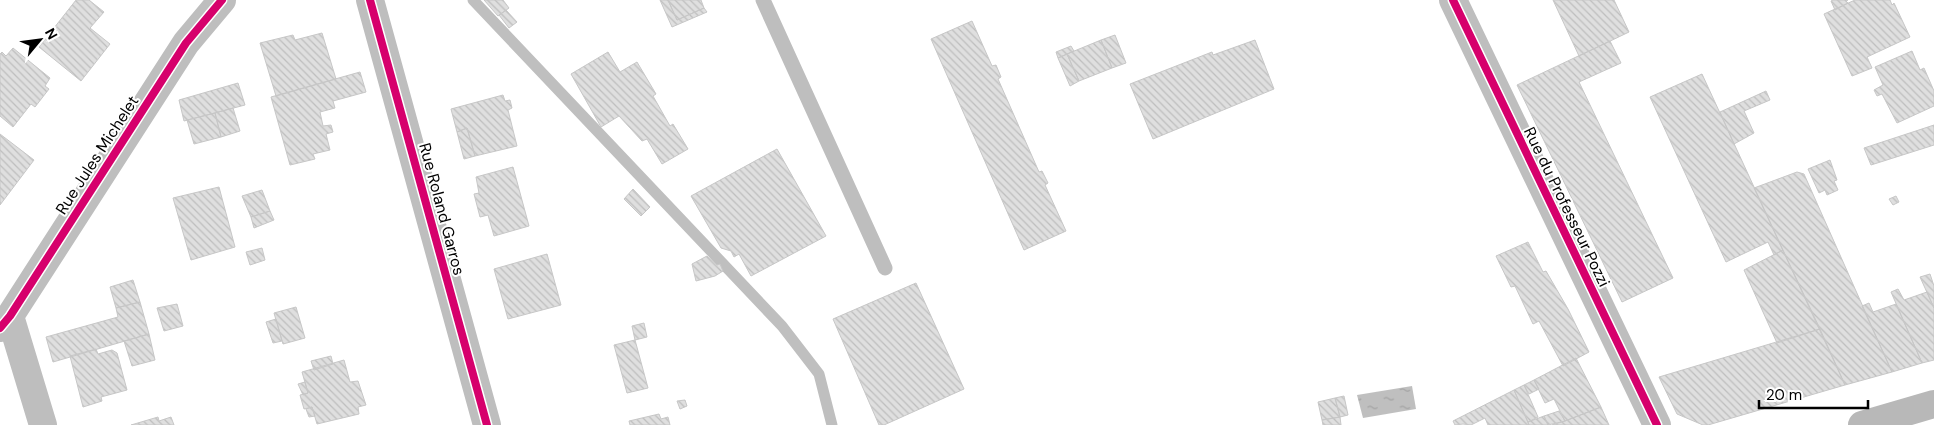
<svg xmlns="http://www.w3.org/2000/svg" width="1934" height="425" font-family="'DM Sans',sans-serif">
  <defs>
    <pattern id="water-ripples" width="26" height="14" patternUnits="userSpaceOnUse" patternTransform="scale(1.25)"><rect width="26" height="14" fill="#bfbfbf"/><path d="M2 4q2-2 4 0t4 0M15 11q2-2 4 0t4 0" fill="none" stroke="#a2a2a2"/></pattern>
    <pattern id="building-back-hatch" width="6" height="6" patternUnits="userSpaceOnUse" patternTransform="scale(1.25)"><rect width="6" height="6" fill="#dfdfdf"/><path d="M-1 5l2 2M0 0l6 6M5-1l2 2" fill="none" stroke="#bebebe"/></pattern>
  </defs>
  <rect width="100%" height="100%" fill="#fff"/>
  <!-- water -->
  <path fill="url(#water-ripples)" d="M1412 386 1416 409 1363 418 1357 395Z"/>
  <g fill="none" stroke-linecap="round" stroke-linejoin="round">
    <!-- stream -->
    <path stroke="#bfbfbf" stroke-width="11" d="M473 0 782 326 819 374 832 425"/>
  </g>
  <!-- building -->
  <path fill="url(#building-back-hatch)" stroke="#c7c7c7" d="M76 0H89L104 12 90 28 110 44 81 81 39 47Z
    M484 0H503L509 8 498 16Z
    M660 0H668L677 20 704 8 707 12 672 27Z
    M668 0H701L704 8 677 20Z
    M1553 0H1614L1629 32 1579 56Z
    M1833 0H1848L1846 1 1848 3 1835 10 1831 1Z
    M1855 0H1890L1892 5 1894 3 1910 37 1867 57 1872 68 1852 76 1824 14Z
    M506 10 517 22 509 28 499 15Z
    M972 21 992 66 996 65 1001 77 998 79 1039 172 1042 171 1048 183 1045 185 1066 231 1024 250 931 39Z
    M322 33 336 79 276 96 260 43 293 35 295 40Z
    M1115 35 1126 63 1112 68 1101 40Z
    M1101 40 1112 68 1079 81 1067 54Z
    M1255 40 1274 89 1153 139 1130 84 1212 52 1213 55Z
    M1610 41 1621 63 1579 82 1673 278 1622 302 1517 85Z
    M1071 46 1074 51 1058 58 1056 52Z
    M13 48 50 78 45 86 49 89 35 107 31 104 13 127 0 116V54L2 52 6 56Z
    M1912 51 1920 70 1924 68 1934 91V106L1897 123 1882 94 1877 96 1874 90 1883 85 1875 67Z
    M608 52 620 72 637 62 656 94 653 96 670 126 673 124 688 149 662 164 647 139 642 141 619 116 601 127 571 74Z
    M1067 54 1079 81 1070 86 1058 58Z
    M360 72 366 92 333 101 335 108 320 112 323 126 331 125 333 132 326 134 330 150 313 154 315 159 290 165 271 97Z
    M1702 74 1783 250 1774 255 1768 242 1726 262 1650 97Z
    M238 83 245 105 184 121 179 100Z
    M1766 91 1770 100 1744 111 1754 133 1734 144 1720 112Z
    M503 95 505 101 510 100 512 108 508 110 517 146 475 156 467 128 457 132 451 109Z
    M233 108 240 131 221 137 215 113Z
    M215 113 221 137 194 144 187 120Z
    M1934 125V145L1871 165 1864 148Z
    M467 128 475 156 464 159 457 132Z
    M0 134 34 160 0 205Z
    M777 149 826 236 751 276 739 254 734 257 731 251 721 248 691 196Z
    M1830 160 1837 180 1834 181 1838 190 1827 195 1825 190 1819 193 1808 169Z
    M513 167 529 226 494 236 488 215 480 217 474 194 479 193 476 177Z
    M1797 172 1804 174 1892 372 1845 385 1754 188Z
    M219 187 235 247 191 260 173 198Z
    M633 189 650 207 641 216 624 199Z
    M262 190 270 211 251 217 242 196Z
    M1896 196 1899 202 1893 205 1889 199Z
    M270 211 274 220 254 228 251 217Z
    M1528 242 1543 272 1546 271 1568 309 1589 352 1563 366 1539 321 1533 324 1515 286 1511 287 1496 256Z
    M262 248 265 260 250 265 246 252Z
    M1783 250 1820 329 1777 343 1744 270Z
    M547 254 561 305 508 319 494 269Z
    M707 256 717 265 720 264 723 271 715 276 696 281 692 264Z
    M1930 274 1934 286V308L1920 277Z
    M133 280 140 302 116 308 110 287Z
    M916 283 964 389 884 425H879L833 319Z
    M1898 289 1904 300 1927 292 1934 308V360L1922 363 1891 292Z
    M140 302 149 334 53 362 46 337 118 317 116 308Z
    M1869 303 1873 312 1896 304 1922 363 1892 372 1862 306Z
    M177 304 183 326 164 331 157 308Z
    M296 307 305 338 283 344 274 313Z
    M276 319 282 341 273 343 266 322Z
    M644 323 647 337 635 340 632 326Z
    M1820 329 1845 385 1708 425H1703L1677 414 1659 377Z
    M149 334 155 360 132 366 124 341Z
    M635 340 648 388 627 393 614 345Z
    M96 349 98 354 112 350 117 353 127 390 101 397 102 401 83 407 70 356Z
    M331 356 333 364 314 370 311 361Z
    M1576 358 1601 407 1565 421 1554 399 1545 403 1534 380Z
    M344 360 350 382 358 381 366 405 358 407 359 414 317 424 312 407 304 409 300 395 308 393 302 372Z
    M1534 380 1539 389 1529 394 1524 385Z
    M305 382 308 393 303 395 298 384Z
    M1524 385 1538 417 1528 422 1514 390Z
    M1514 390 1529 425H1488L1485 418 1471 425 1463 424 1455 425 1453 421Z
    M1344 396 1348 415 1340 417 1335 398Z
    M1335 398 1340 417 1322 420 1318 402Z
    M685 400 687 406 680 409 677 401Z
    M312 407 315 416 309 417 306 409Z
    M1601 407 1609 425H1552L1565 421Z
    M1559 411 1565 421 1548 425 1544 416Z
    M659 414 661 419 668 417 670 425H630L629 421Z
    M1544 416 1548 425H1529L1528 422Z
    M158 417 159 421 171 417 174 425H131Z
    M1340 417 1341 425H1323L1322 420Z"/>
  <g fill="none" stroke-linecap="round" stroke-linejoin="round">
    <!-- lane -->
    <path stroke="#bebebe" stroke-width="15" d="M763 0 885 268"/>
    <!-- street -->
    <path stroke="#bebebe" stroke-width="28" d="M370 0 487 425
      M1453 0 1657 425
      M10 316 43 425
      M0 328 10 316 186 43 222 0"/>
    <!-- secondary -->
    <path stroke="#b8b8b8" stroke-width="28" d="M1862 425 1934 404"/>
    <defs>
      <path id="cycleway" d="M370 0 487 425
        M1453 0 1657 425
        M0 328 10 316 186 43 222 0"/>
    </defs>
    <!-- cycleway casing -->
    <use href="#cycleway" stroke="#fff" stroke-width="11"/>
    <!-- cycleway -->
    <use href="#cycleway" stroke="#d6006c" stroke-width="8"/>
  </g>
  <g text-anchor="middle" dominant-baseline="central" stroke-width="4" stroke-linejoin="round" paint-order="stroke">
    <!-- street labels -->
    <g font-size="16" fill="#000" stroke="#fff">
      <text transform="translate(97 155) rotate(-57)">Rue Jules Michelet</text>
      <text transform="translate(1567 207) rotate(64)">Rue du Professeur Pozzi</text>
      <text transform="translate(442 209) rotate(75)">Rue Roland Garros</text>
    </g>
  </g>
  <!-- north arrow -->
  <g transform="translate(40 40) rotate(61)" stroke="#ffffff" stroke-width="4" paint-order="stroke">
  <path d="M0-4L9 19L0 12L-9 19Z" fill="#000000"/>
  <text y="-8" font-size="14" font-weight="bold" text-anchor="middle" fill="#000000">N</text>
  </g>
  <!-- scale -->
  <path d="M1759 400v8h109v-8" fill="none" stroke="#000000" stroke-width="2.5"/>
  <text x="1766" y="400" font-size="15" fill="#000000" stroke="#ffffff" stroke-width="4" paint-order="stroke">20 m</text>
</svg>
